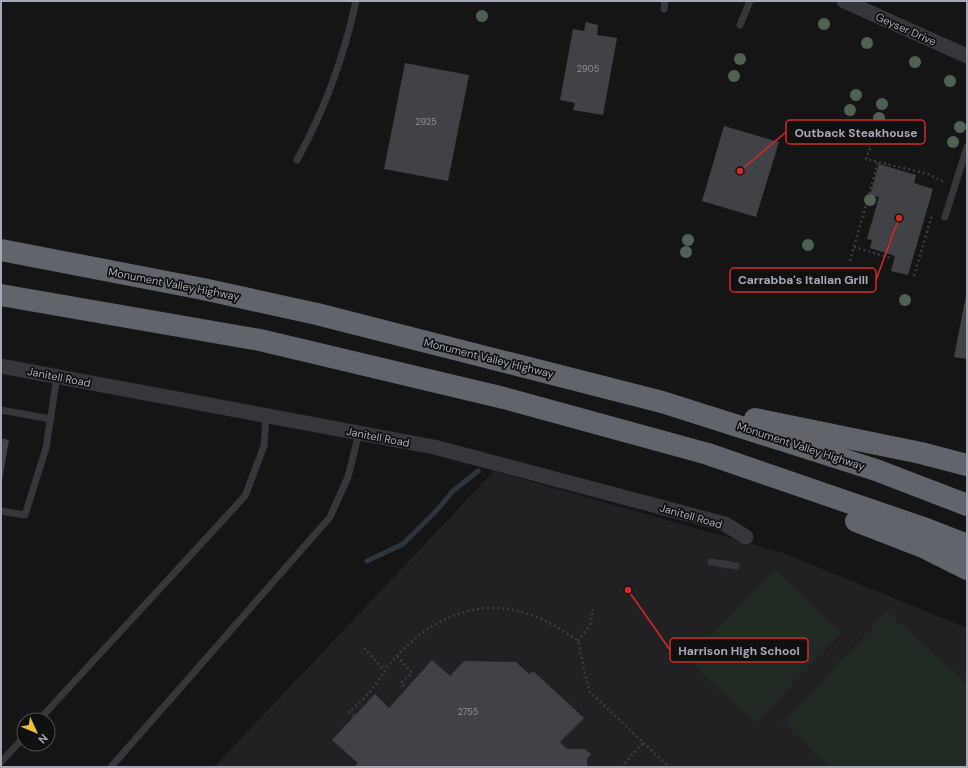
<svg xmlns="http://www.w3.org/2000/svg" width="968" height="768" font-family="'DM Sans',sans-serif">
  <rect width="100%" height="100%" fill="#151516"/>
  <!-- built -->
  <path fill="#212123" d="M494 471 783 553 967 628V767H214Z"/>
  <!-- pitch -->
  <path fill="#212923" d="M775 569 842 633 755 723 688 659Z
    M887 611 967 684V767H830L783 724Z"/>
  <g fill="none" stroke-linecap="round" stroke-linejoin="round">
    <!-- stream -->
    <path stroke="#2e343c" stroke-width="5" d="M367 561 403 544 437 510 453 491 478 471"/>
  </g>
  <!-- building -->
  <path fill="#414246" d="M586 22 598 25 597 35 617 38 603 115 573 110 575 103 560 100 573 29 584 31Z
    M405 63 469 75 448 181 384 169Z
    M724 126 779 142 756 217 702 201Z
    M879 164 916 175 914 183 933 189 908 275 891 271 895 256 870 248 872 240 867 239 879 197 870 195Z
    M966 295H967V359L954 357Z
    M1 438 9 440 2 480H1Z
    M432 660 450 676 464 661 516 662 529 674 533 671 584 718 560 742 567 749H585L591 754 587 759V767H354L358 763 332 740 375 694 389 708Z"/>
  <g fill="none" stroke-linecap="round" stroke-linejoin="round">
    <!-- path -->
    <path stroke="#3c3d42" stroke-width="2.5" stroke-dasharray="2 3" stroke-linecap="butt" d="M870 148 866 159 928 174 942 181V183
      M854 247 890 258
      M850 261 878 162
      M914 276 932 215
      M578 641 590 625 593 609
      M364 648 384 670
      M397 656 412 673 401 683 406 689
      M354 716 349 712C357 704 368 696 374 686 382 676 387 666 396 657 436 613 490 592 547 622 557 627 568 634 578 641L589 691 669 767
      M621 767 643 743"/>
    <!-- lane -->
    <path stroke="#36363b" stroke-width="7" d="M664 9 665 1
      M740 25 750 1
      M297 160C324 111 344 57 356 1
      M945 217 967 147
      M1 410 51 419
      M1 511 25 515 46 448 57 376
      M711 562 736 566
      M39 720 245 496 264 446 266 415
      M1 762 24 737
      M111 767 330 517 348 477 359 433"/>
    <!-- street -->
    <path stroke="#36363b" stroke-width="15" d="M844 1 967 56
      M1 366 434 447 725 524 746 537"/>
    <!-- highway -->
    <path stroke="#62646c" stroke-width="22" d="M1 250 203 289 317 314 662 402 876 470 967 505
      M1 295 260 340 504 398 708 454 926 529 967 545
      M755 419 921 453 967 465
      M856 521 923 547 967 569"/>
  </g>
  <!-- trees -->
  <g fill="#4f6153">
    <circle cx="482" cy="16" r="6"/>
    <circle cx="824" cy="24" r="6"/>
    <circle cx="867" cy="43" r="6"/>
    <circle cx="740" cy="59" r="6"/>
    <circle cx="915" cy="62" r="6"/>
    <circle cx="734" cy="76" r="6"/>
    <circle cx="950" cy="81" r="6"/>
    <circle cx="856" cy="95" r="6"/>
    <circle cx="882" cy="104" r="6"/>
    <circle cx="850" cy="110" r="6"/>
    <circle cx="879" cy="118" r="6"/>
    <circle cx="804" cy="126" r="6"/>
    <circle cx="960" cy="127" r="6"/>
    <circle cx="953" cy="142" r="6"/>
    <circle cx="870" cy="200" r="6"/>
    <circle cx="688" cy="240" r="6"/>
    <circle cx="808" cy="245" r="6"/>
    <circle cx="686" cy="252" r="6"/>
    <circle cx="905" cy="300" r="6"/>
  </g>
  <g text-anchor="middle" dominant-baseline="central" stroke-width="3.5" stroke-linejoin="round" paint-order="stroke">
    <!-- number labels -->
    <g font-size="9" fill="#8e909a">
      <text x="588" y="69">2905</text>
      <text x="426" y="122">2925</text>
      <text x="468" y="712">2755</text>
    </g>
    <!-- street labels -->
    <g font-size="11" fill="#a7aab6" stroke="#101011">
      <text transform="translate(906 29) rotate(24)">Geyser Drive</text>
      <text transform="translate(174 284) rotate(11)">Monument Valley Highway</text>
      <text transform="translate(489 358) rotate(14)">Monument Valley Highway</text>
      <text transform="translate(59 377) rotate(11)">Janitell Road</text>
      <text transform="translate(378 437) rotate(11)">Janitell Road</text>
      <text transform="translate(801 446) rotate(18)">Monument Valley Highway</text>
      <text transform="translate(691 516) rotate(16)">Janitell Road</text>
    </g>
  </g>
  <!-- callouts -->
  <path fill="none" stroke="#d62828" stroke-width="1.5" d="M740 171L786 132M899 218L876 280M628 590L670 650"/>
  <g fill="#d62828" stroke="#101011" stroke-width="1.5">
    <circle cx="740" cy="171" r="4"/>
    <circle cx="899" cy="218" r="4"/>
    <circle cx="628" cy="590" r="4"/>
  </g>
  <g fill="#101011" stroke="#d62828" stroke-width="1.5">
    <rect x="786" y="120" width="139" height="24" rx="4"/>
    <rect x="730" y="268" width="146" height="24" rx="4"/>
    <rect x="670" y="638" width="138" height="24" rx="4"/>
  </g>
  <g font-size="12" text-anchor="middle" font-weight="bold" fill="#a7aab6">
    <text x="856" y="137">Outback Steakhouse</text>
    <text x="803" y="284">Carrabba's Italian Grill</text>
    <text x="739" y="655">Harrison High School</text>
  </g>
  <!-- border -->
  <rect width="968" height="768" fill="none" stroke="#a7aab6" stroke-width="4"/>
  <!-- north arrow -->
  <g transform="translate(36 732) rotate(134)"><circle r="19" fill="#101011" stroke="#4c4e53"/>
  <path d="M0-3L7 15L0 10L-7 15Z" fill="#e9c43a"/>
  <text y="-6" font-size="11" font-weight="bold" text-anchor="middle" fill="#a7aab6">N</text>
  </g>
</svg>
